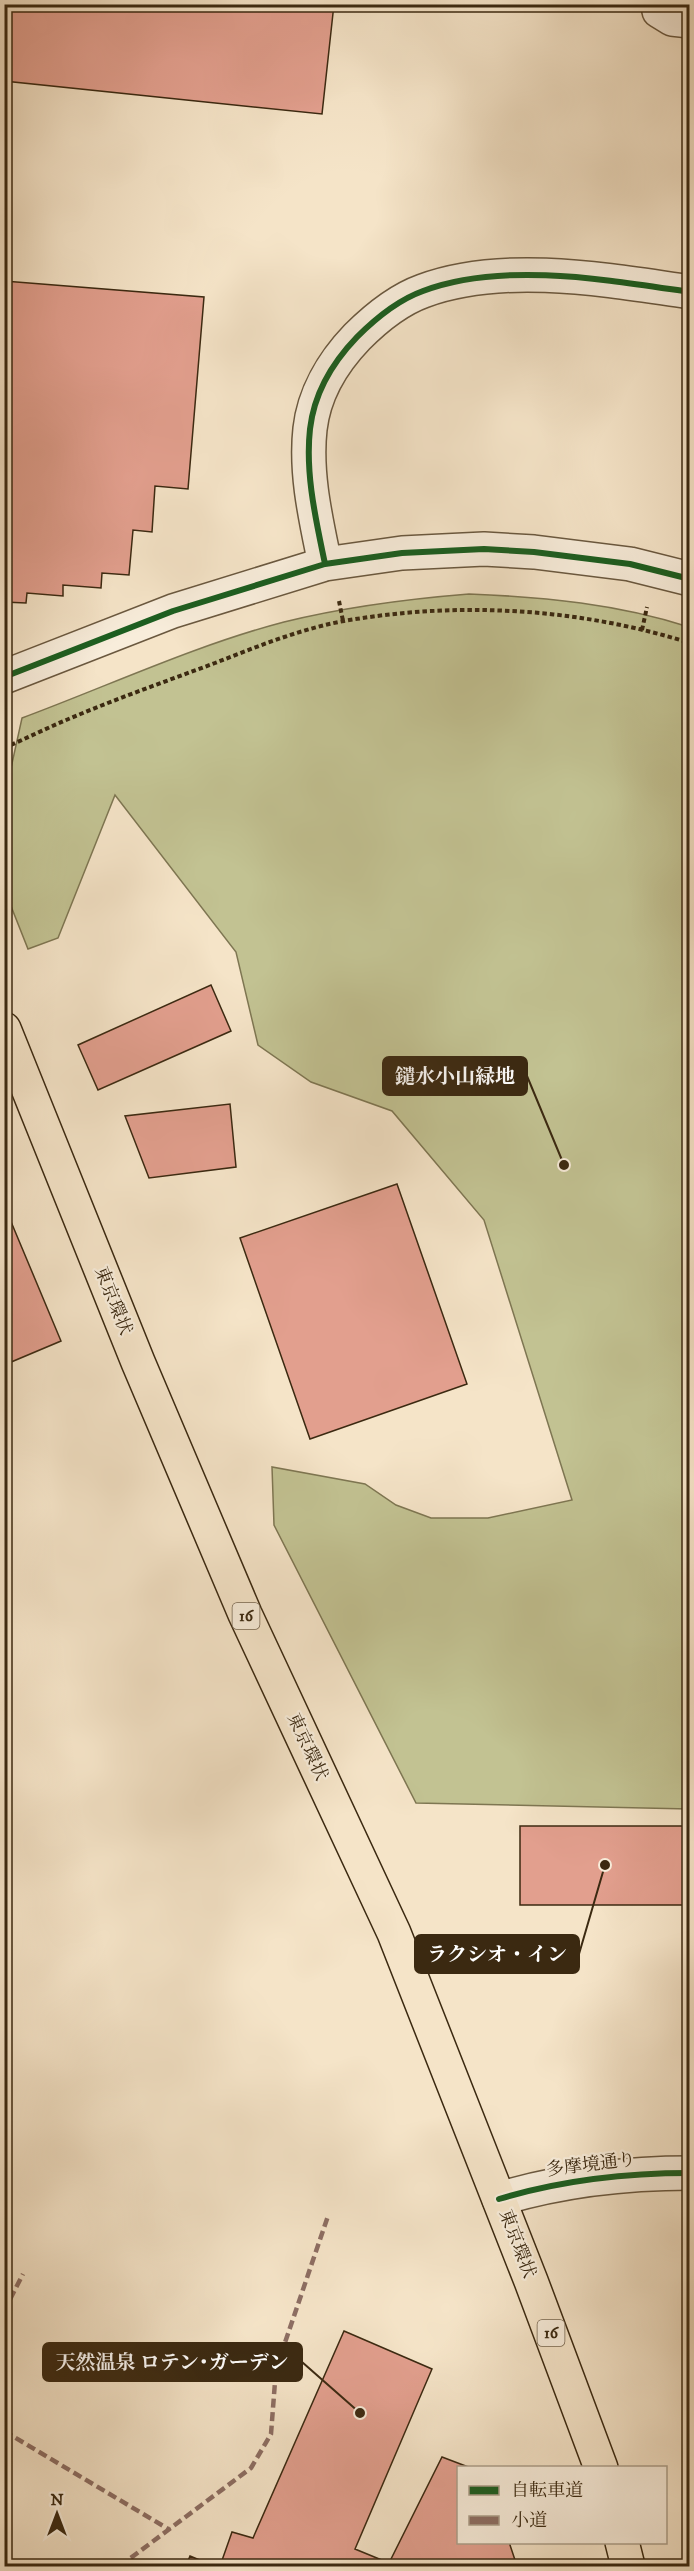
<svg xmlns="http://www.w3.org/2000/svg" width="694" height="2571" font-family="'IM FELL DW Pica','Noto Serif JP',serif">
  <rect width="100%" height="100%" fill="#f5e4c8"/>
  <filter id="stains"><feTurbulence type="fractalNoise" baseFrequency=".00333" numOctaves="4"/><feColorMatrix values="0 0 0 0 .2 0 0 0 0 .09 0 0 0 0 .02 0 0 0 .5 -.17"/></filter>
  <radialGradient id="worn" r=".72"><stop offset=".6" stop-color="#630" stop-opacity="0"/><stop offset="1" stop-color="#630" stop-opacity=".3"/></radialGradient>
  <!-- green -->
  <path fill="#c2c292" stroke="#7e7652" stroke-width="1.5" d="M469 594C545 597 618 604 689 627V1809L416 1803 274 1525 272 1467 365 1484 396 1505 431 1518H488L572 1500 484 1220 392 1111 311 1082 258 1045 236 952 115 795 58 938 28 949 5 891V770L11 768 22 718C108 686 196 645 284 622 345 607 407 599 469 594Z"/>
  <!-- building -->
  <path fill="#e29f8e" stroke="#3b2911" stroke-width="1.5" d="M4 4H334L322 114 4 81Z
    M4 281 204 297 188 489 155 486 152 532 133 530 129 575 102 573 101 588 63 585V596L27 593 26 603 4 602Z
    M211 985 231 1031 98 1090 78 1045Z
    M230 1104 236 1167 149 1178 125 1116Z
    M397 1184 467 1384 310 1439 240 1238Z
    M4 1205 61 1341 4 1365Z
    M520 1826H690V1905H520Z
    M344 2331 432 2369 355 2549 389 2563 442 2457 471 2468H458V2542H509L517 2566H220L232 2532 253 2538Z
    M190 2556 214 2566H186Z"/>
  <g fill="none" stroke-linecap="round" stroke-linejoin="round">
    <defs>
      <path id="minor" d="M658 4 659 11 672 19 690 21"/>
      <path id="tertiary" d="M325 564C316 520 305 474 310 429 314 394 333 362 357 337 375 319 398 300 423 291 503 261 608 280 690 292
        M4 677 173 611 325 564 402 553 484 549 534 552 630 564 690 579
        M499 2199C562 2180 624 2173 690 2173"/>
      <path id="trunk" d="M4 1029 138 1362 245 1614 394 1933 531 2281 601 2468
        M622 2542 628 2566"/>
    </defs>
    <!-- minor casing -->
    <use href="#minor" stroke="#6a583f" stroke-width="36"/>
    <!-- tertiary casing -->
    <use href="#tertiary" stroke="#6a583f" stroke-width="36"/>
    <!-- trunk casing -->
    <use href="#trunk" stroke="#3b2911" stroke-width="36"/>
    <!-- path -->
    <path stroke="#3b2911" stroke-width="4" stroke-dasharray="4.5 3" stroke-linecap="butt" d="M339 601 343 621
      M642 630 647 607
      M4 748C27 738 49 727 71 718 118 698 167 681 215 663 256 647 300 629 344 621 458 601 579 608 690 643"/>
    <!-- minor -->
    <use href="#minor" stroke="#f8eddb" stroke-width="33"/>
    <!-- tertiary -->
    <use href="#tertiary" stroke="#f8eddb" stroke-width="33"/>
    <!-- trunk -->
    <use href="#trunk" stroke="#f5e4c8" stroke-width="33"/>
    <!-- quiet -->
    <path stroke="#8d6e63" stroke-width="4.5" stroke-dasharray="9 4.5" stroke-linecap="butt" d="M4 2311 23 2274
      M4 2431 170 2530
      M120 2566 251 2468 271 2434 276 2369 328 2216"/>
    <defs>
      <path id="cycleway" d="M325 564C316 520 305 474 310 429 314 394 333 362 357 337 375 319 398 300 423 291 503 261 608 280 690 292
        M4 677 173 611 325 564 402 553 484 549 534 552 630 564 690 579
        M499 2199C562 2180 624 2173 690 2173"/>
    </defs>
    <!-- cycleway casing -->
    <use href="#cycleway" stroke="#f8eddb" stroke-width="10"/>
    <!-- cycleway -->
    <use href="#cycleway" stroke="#1b5e20" stroke-width="6"/>
  </g>
  <g text-anchor="middle" dominant-baseline="central" stroke-width="4.5" stroke-linejoin="round" paint-order="stroke">
    <!-- shield labels -->
    <g fill="#f8eddb" stroke="#74644e" stroke-width="1.5">
      <rect x="232.5" y="1603" width="27" height="26" rx="4.5"/>
      <rect x="537.5" y="2320" width="27" height="26" rx="4.5"/>
    </g>
    <g font-size="16" font-weight="bold" fill="#3b2911">
      <text x="246" y="1616">16</text>
      <text x="551" y="2333">16</text>
    </g>
    <!-- street labels -->
    <g font-size="18" fill="#3b2911" stroke="#f8eddb">
      <text transform="translate(113 1301) rotate(68)">東京環状</text>
      <text transform="translate(307 1747) rotate(65)">東京環状</text>
      <text transform="translate(591 2165) rotate(-7)">多摩境通り</text>
      <text transform="translate(517 2244) rotate(69)">東京環状</text>
    </g>
  </g>
  <!-- callouts -->
  <path fill="none" stroke="#3b2911" stroke-width="2" d="M564 1165L527 1076M605 1865L579 1954M360 2413L302 2362"/>
  <g fill="#3b2911" stroke="#f8eddb" stroke-width="2">
    <circle cx="564" cy="1165" r="6"/>
    <circle cx="605" cy="1865" r="6"/>
    <circle cx="360" cy="2413" r="6"/>
  </g>
  <g fill="#3b2911" stroke="#3b2911" stroke-width="2">
    <rect x="383" y="1057" width="144" height="38" rx="6"/>
    <rect x="415" y="1935" width="164" height="38" rx="6"/>
    <rect x="43" y="2343" width="259" height="38" rx="6"/>
  </g>
  <g font-size="20" text-anchor="middle" font-weight="bold" fill="#fff">
    <text x="455" y="1083">鑓水小山緑地</text>
    <text x="497" y="1961">ラクシオ・イン</text>
    <text x="172" y="2369">天然温泉 ロテン･ガーデン</text>
  </g>
  <!-- margin -->
  <rect width="694" height="2571" fill="none" stroke="#f5e4c8" stroke-width="24"/>
  <rect x="6" y="6" width="682" height="2559" fill="none" stroke="#3b2911" stroke-width="3"/>
  <rect x="12" y="12" width="670" height="2547" fill="none" stroke="#3b2911" stroke-width="1.5"/>
  <!-- legend -->
  <rect x="457" y="2466" width="210" height="78" fill="#f8eddb" stroke="#ac9f8a" stroke-width="1.5"/>
  <rect x="469" y="2486" width="30" height="9" fill="#1b5e20" stroke="#ac9f8a" stroke-width="1.5"/>
  <text x="511" y="2496" font-size="18" fill="#3b2911">自転車道</text>
  <rect x="469" y="2516" width="30" height="9" fill="#8d6e63" stroke="#ac9f8a" stroke-width="1.5"/>
  <text x="511" y="2526" font-size="18" fill="#3b2911">小道</text>
  <!-- north arrow -->
  <g transform="translate(57 2514)" stroke="#f8eddb" stroke-width="4.5" paint-order="stroke">
  <path d="M0-4.5L10 22L0 15L-10 22Z" fill="#3b2911"/>
  <text y="-9" font-size="16" font-weight="bold" text-anchor="middle" fill="#3b2911">N</text>
  </g>
  <rect width="100%" height="100%" filter="url(#stains)"/>
  <rect width="100%" height="100%" fill="url(#worn)"/>
</svg>
